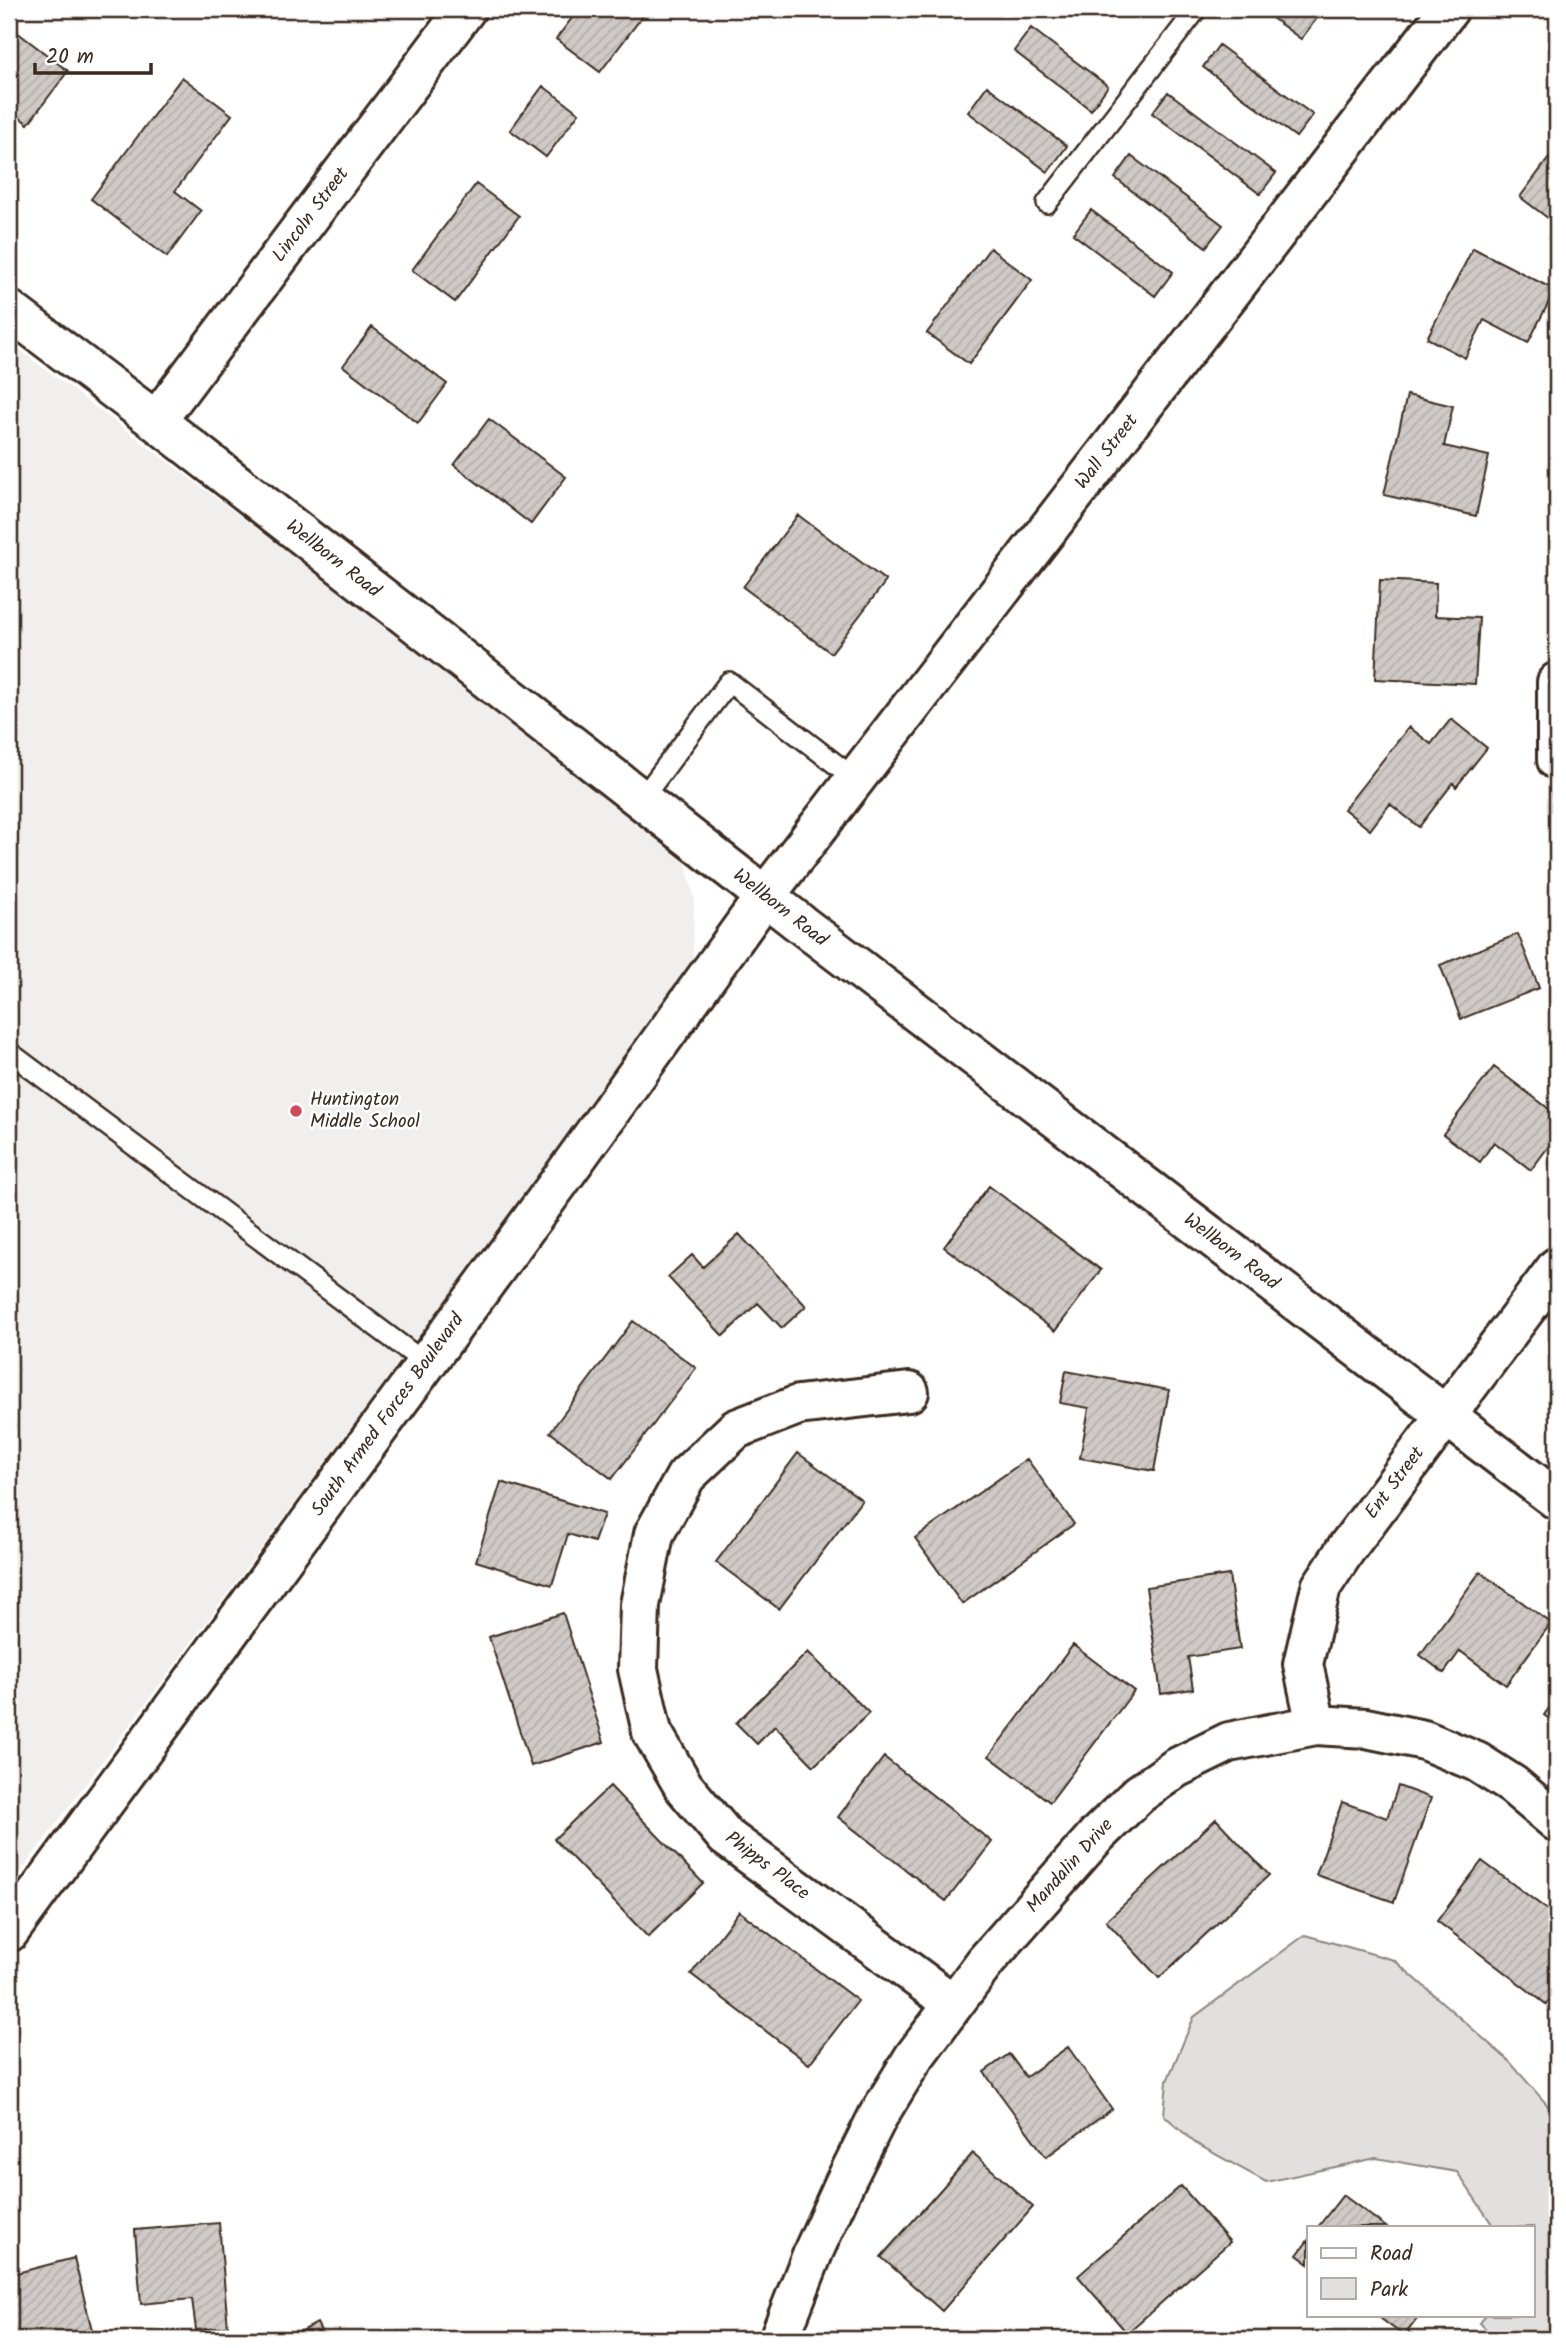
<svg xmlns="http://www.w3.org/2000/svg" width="1566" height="2348" font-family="Kalam,sans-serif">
  <defs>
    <pattern id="building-hatch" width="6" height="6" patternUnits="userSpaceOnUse" patternTransform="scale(1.75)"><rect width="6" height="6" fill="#cfcac7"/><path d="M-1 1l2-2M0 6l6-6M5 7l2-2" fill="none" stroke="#b3aeaa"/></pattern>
  </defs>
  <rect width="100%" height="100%" fill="#fff"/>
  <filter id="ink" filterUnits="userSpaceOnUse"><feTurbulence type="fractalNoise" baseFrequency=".0143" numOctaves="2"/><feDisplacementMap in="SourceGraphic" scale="14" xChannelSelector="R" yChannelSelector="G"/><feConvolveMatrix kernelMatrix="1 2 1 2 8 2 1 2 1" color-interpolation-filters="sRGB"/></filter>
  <g filter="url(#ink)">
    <!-- built -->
    <path fill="#f1efee" d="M9 342 682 849 694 897 693 958 473 1264 9 1887Z"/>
    <!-- green -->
    <path fill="#e2e0de" stroke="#8e857e" stroke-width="2" d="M1305 1935 1394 1960 1509 2061 1557 2116V2339H1495L1480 2323 1486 2315H1533V2227H1494L1457 2172 1376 2158 1266 2182 1195 2143 1164 2115 1167 2081 1194 2017Z"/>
    <!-- building -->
    <path fill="url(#building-hatch)" stroke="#3b2a1e" stroke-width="2" d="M579 9H648L600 72 556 39Z
      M1260 9H1324L1301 39Z
      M9 26 68 71 28 124 9 109Z
      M1031 28 1108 86 1091 110 1014 51Z
      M1219 45 1313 115 1296 137 1203 67Z
      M182 77 232 115 175 191 201 211 167 257 91 199Z
      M543 86 579 113 546 157 510 130Z
      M987 86 1067 146 1048 172 968 112Z
      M1168 92 1276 173 1260 194 1152 113Z
      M1557 147V225L1520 197Z
      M1131 156 1223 225 1206 247 1115 178Z
      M476 184 519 216 455 302 412 270Z
      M1091 210 1173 272 1155 296 1073 234Z
      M990 248 1032 280 969 364 927 333Z
      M1473 248 1555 290 1528 343 1484 320 1465 358 1427 338Z
      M372 327 447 384 418 423 343 366Z
      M1407 395 1453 406 1444 446 1489 456 1476 516 1384 495Z
      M489 419 566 477 531 524 454 465Z
      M798 515 886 581 831 653 743 587Z
      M1380 580 1436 583 1435 616 1479 618 1475 684 1375 679Z
      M1451 719 1487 748 1456 787 1453 783 1419 827 1390 804 1370 830 1344 809 1409 727 1431 744Z
      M1518 934 1539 988 1461 1019 1440 965Z
      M1494 1067 1557 1115V1135L1531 1170 1494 1142 1480 1162 1443 1134Z
      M989 1186 1101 1270 1055 1331 944 1247Z
      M739 1234 806 1306 782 1328 758 1303 723 1336 668 1277 692 1255 703 1267Z
      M633 1321 696 1368 612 1479 550 1432Z
      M1066 1371 1169 1390 1154 1471 1080 1458 1089 1408 1060 1403Z
      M798 1453 862 1500 779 1609 716 1562Z
      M1027 1459 1074 1524 962 1604 915 1538Z
      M501 1482 604 1514 594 1542 568 1534 552 1585 476 1561Z
      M1480 1572 1551 1623 1506 1685 1460 1651 1444 1673 1420 1655Z
      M1229 1575 1240 1649 1188 1657 1193 1689 1161 1694 1146 1587Z
      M563 1613 604 1742 531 1766 489 1637Z
      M1073 1645 1134 1691 1050 1802 989 1756Z
      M808 1652 869 1713 814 1766 775 1726 757 1744 736 1723Z
      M1557 1697V1725L1544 1715Z
      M884 1757 992 1842 946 1901 838 1817Z
      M610 1786 703 1883 648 1937 554 1839Z
      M1398 1786 1431 1798 1394 1902 1316 1875 1342 1802 1387 1818Z
      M1216 1819 1269 1875 1159 1978 1106 1921Z
      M1482 1861 1557 1917V1990L1546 2004 1437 1921Z
      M739 1911 858 2001 809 2064 691 1974Z
      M1068 2047 1112 2109 1046 2157 984 2072 1009 2054 1026 2077Z
      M973 2153 1033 2207 942 2311 881 2257Z
      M1181 2186 1230 2242 1127 2333 1078 2276Z
      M1343 2195 1386 2227H1318Z
      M219 2223 228 2327 196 2330 192 2299 141 2304 135 2230Z
      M1309 2239V2264L1297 2255Z
      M74 2258 93 2334 71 2339H10L9 2275Z
      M1376 2315H1420L1404 2336Z
      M317 2323 325 2339H287Z"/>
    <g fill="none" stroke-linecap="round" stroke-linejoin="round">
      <defs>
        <path id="lane" d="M1047 203 1197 9
          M641 800 729 682 855 779
          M9 1052 425 1363"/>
        <path id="street" d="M156 421 466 9
          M1557 682V760
          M909 1392 798 1405 736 1429 686 1476 654 1534 640 1605 638 1669 652 1732 684 1787 726 1837 952 2003
          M1316 1725 1303 1664 1321 1587 1346 1549 1557 1267
          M9 1932 560 1181 765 896 1449 9
          M779 2339 814 2250 845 2182 878 2116 914 2057 986 1961 1097 1835 1139 1794 1176 1768 1229 1742 1316 1725 1366 1728 1424 1740 1477 1762 1513 1785 1557 1822"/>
        <path id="secondary" d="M9 310 156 421 806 928 1557 1500"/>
      </defs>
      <!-- lane casing -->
      <use href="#lane" stroke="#3b2a1e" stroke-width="24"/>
      <!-- street casing -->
      <use href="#street" stroke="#3b2a1e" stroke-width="44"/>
      <!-- secondary casing -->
      <use href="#secondary" stroke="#3b2a1e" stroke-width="44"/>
      <!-- lane -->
      <use href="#lane" stroke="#fff" stroke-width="19"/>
      <!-- street -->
      <use href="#street" stroke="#fff" stroke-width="38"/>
      <!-- secondary -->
      <use href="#secondary" stroke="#fff" stroke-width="38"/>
    </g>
  </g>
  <!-- markers -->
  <circle fill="#d1495b" stroke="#fff" stroke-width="2.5" cx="296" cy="1111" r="7"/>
  <g text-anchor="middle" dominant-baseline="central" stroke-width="5" stroke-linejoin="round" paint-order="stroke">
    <!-- street labels -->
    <g font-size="19" fill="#3b2a1e" stroke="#fff">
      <text transform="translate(311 215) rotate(-53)">Lincoln Street</text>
      <text transform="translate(1107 452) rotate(-52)">Wall Street</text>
      <text transform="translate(333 559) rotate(38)">Wellborn Road</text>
      <text transform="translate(780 908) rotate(38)">Wellborn Road</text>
      <text transform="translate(1231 1252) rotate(37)">Wellborn Road</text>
      <text transform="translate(388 1415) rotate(-54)">South Armed Forces Boulevard</text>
      <text transform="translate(1395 1483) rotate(-53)">Ent Street</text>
      <text transform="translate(767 1866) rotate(37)">Phipps Place</text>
      <text transform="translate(1070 1866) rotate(-48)">Mandalin Drive</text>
    </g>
    <!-- poi labels -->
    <g font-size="19" fill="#3b2a1e" stroke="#fff" text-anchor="start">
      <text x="310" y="1100">Huntington<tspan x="310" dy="22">Middle School</tspan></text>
    </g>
  </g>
  <!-- margin -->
  <rect width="1566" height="2348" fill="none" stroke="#fff" stroke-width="35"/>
  <rect x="18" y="18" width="1531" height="2313" fill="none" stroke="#3b2a1e" stroke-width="2.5" filter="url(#ink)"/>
  <!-- legend -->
  <rect x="1307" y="2226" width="228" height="91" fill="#ffffff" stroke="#b1aaa5" stroke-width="2"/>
  <rect x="1321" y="2248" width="35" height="10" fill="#ffffff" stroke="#b1aaa5" stroke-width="2"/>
  <text x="1370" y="2260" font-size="21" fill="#3b2a1e">Road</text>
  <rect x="1321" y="2278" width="35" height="21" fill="#e2e0de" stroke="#b1aaa5" stroke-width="2"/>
  <text x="1370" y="2296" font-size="21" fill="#3b2a1e">Park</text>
  <!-- scale -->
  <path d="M35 63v10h116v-10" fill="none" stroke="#3b2a1e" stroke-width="3.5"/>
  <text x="46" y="63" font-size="21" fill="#3b2a1e" stroke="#ffffff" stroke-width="5" paint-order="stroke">20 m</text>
</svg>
